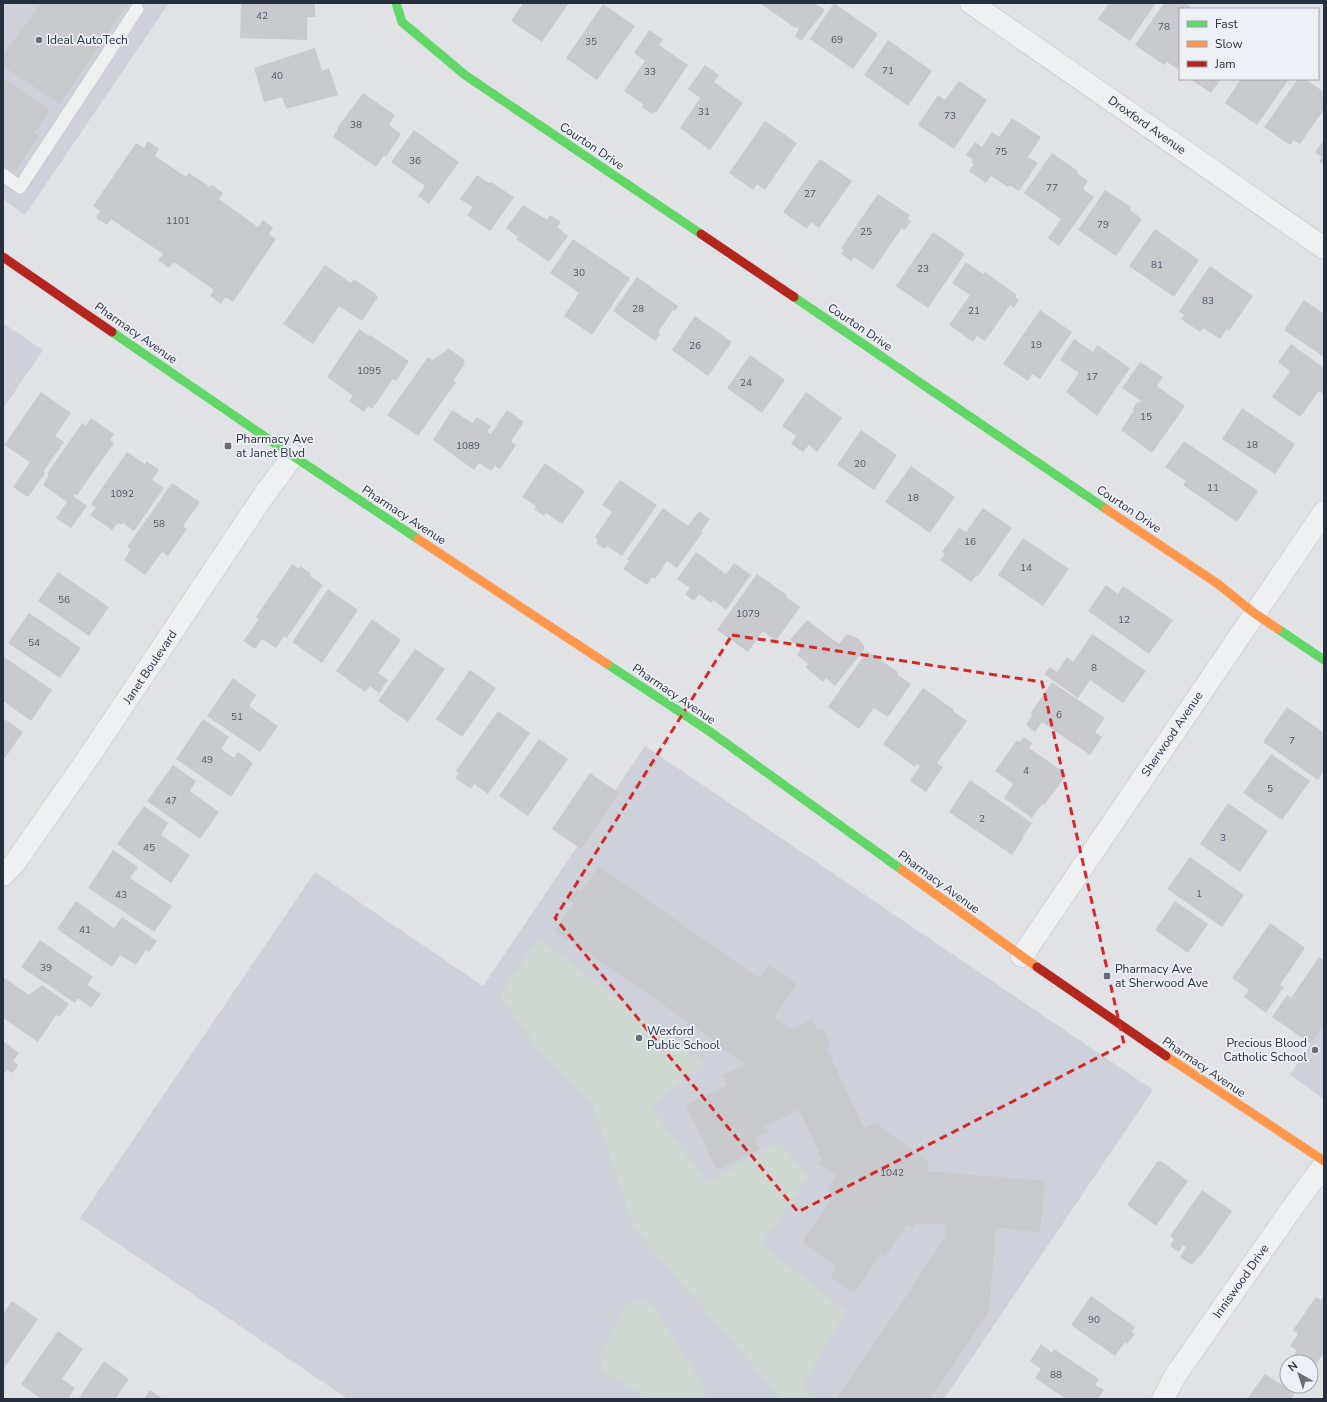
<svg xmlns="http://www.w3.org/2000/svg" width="1327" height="1402" font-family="'Nunito Sans',sans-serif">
  <rect width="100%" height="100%" fill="#e0e2e6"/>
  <!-- built -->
  <path fill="#ced1d9" d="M3 3H169L25 215 3 199Z
    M3 323 43 350 3 409Z
    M645 746 1153 1090 944 1399H348L80 1218 315 872 483 986Z
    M1324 1024V1099L1290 1075Z"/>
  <!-- green -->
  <path fill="#d0d9d1" d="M538 939 702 1063 650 1107 708 1184 779 1142 808 1176 761 1244 846 1312 800 1387 813 1399H782L633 1226 593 1105 543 1055 500 996Z
    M635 1299 652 1305 705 1389 704 1399H644L640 1393 603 1370 600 1356 624 1307Z"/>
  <!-- building -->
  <path fill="#c8cace" d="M41 3H129L60 104 3 66V55L22 28 23 29Z
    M241 3H315V17H307V40L240 38Z
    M523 3H569L542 42 511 21Z
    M760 3H815L825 10 801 41 795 36 799 29 796 27 795 28Z
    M834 3 878 34 853 69 810 39Z
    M1109 3H1156L1130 41 1098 19Z
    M1164 3H1185L1193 9H1180V64L1177 69 1167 62 1164 65 1135 45Z
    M603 4 635 26 597 80 566 58Z
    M649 30 663 39 659 45 688 65 656 113 654 111 652 114 642 107 644 105 624 91 645 61 634 53Z
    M888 40 932 71 908 106 864 75Z
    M315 48 322 71 329 68 338 95 286 109 282 97 264 102 254 68Z
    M705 65 719 75 714 82 743 103 710 150 680 128 700 98 688 89Z
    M3 78 50 110 34 133 39 136 18 166 19 167 15 171 11 169 10 170 3 165Z
    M1190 79H1221L1211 93Z
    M1241 79H1289L1257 125 1225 103Z
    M1298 79H1305L1324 92V109L1300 144 1294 140 1290 145 1264 127Z
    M959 81 987 100 954 149 918 125 938 95 945 100Z
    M363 93 395 115 389 125 401 134 386 157 384 155 376 167 333 137 338 129 337 128Z
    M1012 118 1041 137 1028 157 1038 163 1019 191 1009 185 1008 187 991 176 986 183 969 171 974 164 971 162 973 160 966 155 975 142 982 147 992 132 999 137Z
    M765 121 797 143 765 190 757 184 753 190 729 173Z
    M414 130 459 162 429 204 418 196 425 186 391 162Z
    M1324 140V165L1319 161 1322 157 1315 152Z
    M148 141 159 149 155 156 186 177 189 173 210 187 212 185 223 193 219 199 258 227 263 220 273 228 269 234 276 239 233 302 225 297 221 304 210 296 214 290 174 262 169 268 158 260 163 254 111 219 107 225 96 218 100 211 93 206 136 143 144 148Z
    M1052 153 1078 171 1077 173 1088 181 1083 189 1094 197 1059 246 1048 238 1061 219 1024 193Z
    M820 159 852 181 819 228 811 222 807 229 783 212Z
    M477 175 489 183 491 182 514 197 490 231 467 215 473 207 460 199Z
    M1105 190 1131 207 1130 210 1142 219 1116 256 1078 230Z
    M878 194 910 215 908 219 911 221 905 230 902 228 873 270 854 257 851 261 841 254 844 250 841 248Z
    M523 205 547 220 550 215 561 222 557 227 568 236 549 262 516 239 518 237 506 228Z
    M1155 229 1199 260 1174 297 1129 266Z
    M933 232 965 254 928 308 896 286Z
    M573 239 630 278 592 335 564 316 579 293 550 273Z
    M966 262 983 274 985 272 1017 295 1015 297 1019 300 1014 308 1010 305 985 341 977 336 973 342 949 325 970 295 952 283Z
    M325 265 351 283 354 279 376 294 375 295 378 297 362 321 339 306 313 344 283 324Z
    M1210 266 1253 296 1229 331 1227 329 1220 339 1203 328 1200 332 1181 319 1184 315 1179 311Z
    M637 277 678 306 675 311 673 310 658 332 660 334 655 341 613 311Z
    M1304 300 1324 314V357L1284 330Z
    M1040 310 1072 332 1040 379 1032 374 1028 381 1003 364Z
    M695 316 732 342 708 376 672 350Z
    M359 329 369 336 370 335 409 361 396 381 393 379 372 409 368 406 364 412 349 401 353 396 327 377Z
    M1074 339 1093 352 1097 345 1130 368 1097 416 1066 392 1079 373 1060 360Z
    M1291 344 1324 368V395L1319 391 1300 417 1272 397 1290 371 1278 362Z
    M448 348 465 360 463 363 465 364 453 381 456 382 418 436 387 415 428 357 432 360 446 351Z
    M750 355 785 380 762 413 727 388Z
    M1140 362 1163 377 1157 386 1185 406 1152 453 1121 430 1134 410 1133 409 1137 402 1139 403 1141 401 1122 388Z
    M41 392 71 413 55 436 64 442 43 472 45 473 28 497 13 487 30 462 4 445Z
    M806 392 842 418 817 452 809 445 803 452 791 444 796 436 782 426Z
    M1242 408 1295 444 1275 474 1222 439Z
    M452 410 472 423 477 417 491 426 487 432 491 434 507 410 524 422 511 441 516 445 500 469 495 466 491 471 479 463 474 470 433 440Z
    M91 418 114 434 110 440 114 443 77 495 75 494 73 496 87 506 71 528 56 518 67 502 43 485 49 475 47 474 82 423 86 426Z
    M861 430 897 455 874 490 837 465Z
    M1184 441 1258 491 1237 522 1183 485 1186 481 1165 467Z
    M127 452 145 464 146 461 159 470 152 480 164 488 134 531 123 523 121 525 118 523 112 530 90 515 96 508 91 504Z
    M545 463 585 491 562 524 546 513 544 516 534 509 536 506 522 497Z
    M911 466 955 497 930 533 885 502Z
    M620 480 657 505 622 556 607 546 605 549 596 543 598 540 595 537 612 512 602 505Z
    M172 483 200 502 183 526 187 529 168 556 162 552 145 575 124 560 131 549 127 547Z
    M663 508 688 526 699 511 710 519 701 531 703 532 677 568 667 561 655 579 652 577 647 585 623 569 629 561 627 559Z
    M983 508 1012 528 978 576 977 575 971 582 940 560 945 554 942 552 959 528 966 532Z
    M1023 538 1069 569 1043 606 998 575Z
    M696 552 726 574 734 563 751 575 726 610 713 600 711 603 699 594 694 601 685 594 690 588 677 579Z
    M292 564 299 569 300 566 311 574 310 576 323 585 287 638 284 636 276 648 262 639 255 649 243 641 259 619 256 617Z
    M58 572 109 607 89 636 38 601Z
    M757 574 787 595 786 597 800 607 776 641 763 631 748 652 717 630Z
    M1106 585 1118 594 1123 586 1173 620 1149 654 1088 611Z
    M328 589 358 610 322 663 292 642Z
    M29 613 81 648 60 678 8 643Z
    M372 619 401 640 378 673 388 680 379 693 370 686 365 692 336 671Z
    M807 620 839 644 846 635H850L859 639 864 646V650L835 686 826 678 823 682 805 667 808 664 797 655 801 649 790 640Z
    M1092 634 1146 671 1123 703 1090 680 1078 698 1044 674 1050 667 1057 672 1067 657 1073 662Z
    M415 649 445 669 408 722 378 701Z
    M867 651 898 672 897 674 911 684 888 717 874 708 859 729 828 707Z
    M3 656 52 690 31 721 3 701Z
    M470 670 496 688 462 737 436 719Z
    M233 678 256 695 249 706 278 726 260 752 207 716Z
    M1052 682 1105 718 1095 732 1102 737 1090 755 1042 722 1035 732 1026 725 1032 715 1030 714Z
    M923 688 954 710 953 711 967 721 937 763 943 767 926 792 910 781 920 766 917 764 915 767 883 744Z
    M1287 707 1324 733V771L1318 780 1263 742Z
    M498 711 530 733 488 794 474 784 471 789 455 778 459 773 456 771Z
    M3 718 23 732 3 761Z
    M203 719 229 737 221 749 234 758 238 752 253 763 231 797 176 759Z
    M1024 737 1032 743 1029 748 1067 774 1053 794H1052L1044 805 1042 804 1032 818 1004 798 1013 784 995 771 1017 740 1020 742Z
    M539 739 568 759 528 816 499 796Z
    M1271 754 1310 781 1282 820 1243 793Z
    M173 765 196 781 190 791 219 812 200 839 147 801Z
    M590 773 619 793 581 849 552 829Z
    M970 780 1032 823 1023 836 1024 837 1012 855 949 812Z
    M1228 803 1268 831 1240 872 1200 844Z
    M144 806 168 823 161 835 190 855 171 883 117 844Z
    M113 850 138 867 130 878 172 906 154 932 88 888Z
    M1190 857 1244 895 1222 927 1167 889Z
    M599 866 759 978 768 965 797 984 774 1017 791 1029 812 1019 817 1030H824L831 1044 827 1049 864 1128 875 1123 928 1161V1171L1045 1181 1040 1232 996 1228 989 1312 930 1399H836L914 1285H913L945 1237 946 1225 924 1223 922 1226 917 1222 913 1228 907 1224 885 1257 881 1254 854 1293 830 1277 837 1267 802 1242 834 1195 827 1189 836 1175 819 1164 823 1158 817 1154 819 1152 799 1110 765 1126 768 1132 754 1138 760 1149 717 1170 686 1105 728 1085 723 1075 745 1064 715 1044 717 1042 568 939 567 940 554 931 574 903 569 900 577 889 581 892Z
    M76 901 114 928 122 917 157 941 149 952 146 950 136 965 120 955 112 967 57 929Z
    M1175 901 1208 924 1188 953 1155 930Z
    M1270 923 1305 948 1280 985 1284 987 1266 1013 1244 997 1249 990 1232 978Z
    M40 940 93 977 87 985 101 994 91 1008 78 998 75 1003 21 967Z
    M1319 957 1324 960V1025L1311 1044 1272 1017 1287 995 1291 998Z
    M3 977 29 995 42 985 69 1004 59 1017 56 1015 38 1042 3 1018Z
    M3 1041 19 1053 13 1061 18 1065 13 1073 7 1070 3 1075Z
    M1158 1161 1160 1162 1161 1161 1188 1181 1156 1226 1127 1205Z
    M1202 1190 1232 1211 1200 1257 1199 1256 1192 1265 1180 1257 1186 1247 1183 1245 1179 1252 1170 1246 1174 1239 1170 1236Z
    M1091 1296 1135 1327 1132 1332 1135 1334 1127 1344 1125 1342 1115 1356 1071 1325Z
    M1324 1296V1353L1316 1364 1310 1360 1309 1362H1294L1291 1359 1297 1351 1290 1346 1298 1334 1293 1330 1316 1297 1321 1300Z
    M12 1301 38 1319 3 1370V1314Z
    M58 1331 83 1349 62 1379 75 1388 68 1399H41L21 1384Z
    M1041 1344 1052 1353 1054 1349 1099 1379 1095 1385 1104 1390 1098 1399H1066L1035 1378 1041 1369 1030 1361Z
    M104 1361 129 1379 115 1399H78Z
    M1265 1374 1295 1393 1291 1399H1247Z
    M150 1390 163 1399H144Z"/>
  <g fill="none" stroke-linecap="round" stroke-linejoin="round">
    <defs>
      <path id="lane" d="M3 175 20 187 137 9"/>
      <path id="street" d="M971 3 1324 248
        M3 875 14 864 88 758 264 495 293 456
        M1022 956 1324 512
        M1163 1399 1175 1376 1295 1204 1324 1165"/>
    </defs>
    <!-- lane casing -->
    <use href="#lane" stroke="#bec0c4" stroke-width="14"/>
    <!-- street casing -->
    <use href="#street" stroke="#bec0c4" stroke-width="23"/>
    <!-- lane -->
    <use href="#lane" stroke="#eff0f2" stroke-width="13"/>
    <!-- street -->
    <use href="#street" stroke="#eff0f2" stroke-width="22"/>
    <!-- fast -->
    <path stroke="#63d668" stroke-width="9" d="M396 3 402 22 465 75 701 234
      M794 297 1106 509
      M112 332 293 456 418 539
      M1278 629 1324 660
      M607 664 709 731 902 870"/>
    <!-- slow -->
    <path stroke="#ff974d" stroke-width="9" d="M1106 509 1218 584 1254 613 1278 629
      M418 539 607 664
      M902 870 1037 967
      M1166 1056 1324 1161"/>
    <!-- jam -->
    <path stroke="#b3261e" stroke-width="9" d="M701 234 794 297
      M3 257 112 332
      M1037 967 1166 1056"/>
  </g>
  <!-- marked area -->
  <path fill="none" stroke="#d62828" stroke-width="3" stroke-dasharray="8 5" stroke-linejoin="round" d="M732 635 1042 682 1124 1044 798 1212 555 918Z"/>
  <!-- markers -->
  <g fill="#686e79" stroke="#edf0f5" stroke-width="1.5">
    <circle cx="39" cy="40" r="4"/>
    <rect x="224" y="442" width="8" height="8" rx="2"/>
    <rect x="1103" y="972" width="8" height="8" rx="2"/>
    <circle cx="639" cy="1038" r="4"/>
    <circle cx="1315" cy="1050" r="4"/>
  </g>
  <g text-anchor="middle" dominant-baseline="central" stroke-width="3.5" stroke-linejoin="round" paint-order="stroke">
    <!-- number labels -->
    <g font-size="10" fill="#505664">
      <text x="262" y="16">42</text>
      <text x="1164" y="27">78</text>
      <text x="837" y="40">69</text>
      <text x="591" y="42">35</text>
      <text x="888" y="71">71</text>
      <text x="650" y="72">33</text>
      <text x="277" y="76">40</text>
      <text x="704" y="112">31</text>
      <text x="950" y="116">73</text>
      <text x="356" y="125">38</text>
      <text x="1001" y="152">75</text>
      <text x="415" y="161">36</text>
      <text x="1052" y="188">77</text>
      <text x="810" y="194">27</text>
      <text x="178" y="221">1101</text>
      <text x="1103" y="225">79</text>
      <text x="866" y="232">25</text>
      <text x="1157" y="265">81</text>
      <text x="923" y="269">23</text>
      <text x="579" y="273">30</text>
      <text x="1208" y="301">83</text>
      <text x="638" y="309">28</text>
      <text x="974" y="311">21</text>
      <text x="1036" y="345">19</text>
      <text x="695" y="346">26</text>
      <text x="369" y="371">1095</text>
      <text x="1092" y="377">17</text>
      <text x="746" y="383">24</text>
      <text x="1146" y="417">15</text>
      <text x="1252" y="445">18</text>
      <text x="468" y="446">1089</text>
      <text x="860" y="464">20</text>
      <text x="1213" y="488">11</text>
      <text x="122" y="494">1092</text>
      <text x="913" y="498">18</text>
      <text x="159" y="524">58</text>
      <text x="970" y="542">16</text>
      <text x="1026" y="568">14</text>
      <text x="64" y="600">56</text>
      <text x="748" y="614">1079</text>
      <text x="1124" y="620">12</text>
      <text x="34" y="643">54</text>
      <text x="1094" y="668">8</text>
      <text x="1059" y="715">6</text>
      <text x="237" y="717">51</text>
      <text x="1292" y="741">7</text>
      <text x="207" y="760">49</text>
      <text x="1026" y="771">4</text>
      <text x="1270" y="789">5</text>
      <text x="171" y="801">47</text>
      <text x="982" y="819">2</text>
      <text x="1223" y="838">3</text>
      <text x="149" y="848">45</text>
      <text x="1199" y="894">1</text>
      <text x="121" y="895">43</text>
      <text x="85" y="930">41</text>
      <text x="46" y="968">39</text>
      <text x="892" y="1173">1042</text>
      <text x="1094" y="1320">90</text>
      <text x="1056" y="1375">88</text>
    </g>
    <!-- poi labels -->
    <g font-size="12" fill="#272f3f" stroke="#edf0f5" text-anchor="start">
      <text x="47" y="40">Ideal AutoTech</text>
      <text x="236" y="439">Pharmacy Ave<tspan x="236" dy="14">at Janet Blvd</tspan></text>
      <text x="1115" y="969">Pharmacy Ave<tspan x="1115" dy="14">at Sherwood Ave</tspan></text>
      <text x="647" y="1031">Wexford<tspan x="647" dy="14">Public School</tspan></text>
      <text x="1307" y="1043" text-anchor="end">Precious Blood<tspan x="1307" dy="14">Catholic School</tspan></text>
    </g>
    <!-- street labels -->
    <g font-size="12" fill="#272f3f" stroke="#edf0f5">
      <text transform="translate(1147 125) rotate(35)">Droxford Avenue</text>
      <text transform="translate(592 146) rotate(34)">Courton Drive</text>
      <text transform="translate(860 327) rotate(34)">Courton Drive</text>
      <text transform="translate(136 333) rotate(35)">Pharmacy Avenue</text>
      <text transform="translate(1129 509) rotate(34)">Courton Drive</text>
      <text transform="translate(404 515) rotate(33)">Pharmacy Avenue</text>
      <text transform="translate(150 667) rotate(-56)">Janet Boulevard</text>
      <text transform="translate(674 694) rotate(34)">Pharmacy Avenue</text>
      <text transform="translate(1172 734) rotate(-56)">Sherwood Avenue</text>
      <text transform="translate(939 882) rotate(36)">Pharmacy Avenue</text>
      <text transform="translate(1204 1067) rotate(34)">Pharmacy Avenue</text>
      <text transform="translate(1241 1281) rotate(-55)">Inniswood Drive</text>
    </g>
  </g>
  <!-- border -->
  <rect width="1327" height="1402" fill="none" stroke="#272f3f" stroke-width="8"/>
  <!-- legend -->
  <rect x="1179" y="8" width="140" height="72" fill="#edf0f5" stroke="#9ea3ac"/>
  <rect x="1187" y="21" width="20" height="6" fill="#63d668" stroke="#9ea3ac"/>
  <text x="1215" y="28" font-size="12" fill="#272f3f">Fast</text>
  <rect x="1187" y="41" width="20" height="6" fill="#ff974d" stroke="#9ea3ac"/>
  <text x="1215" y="48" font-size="12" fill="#272f3f">Slow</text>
  <rect x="1187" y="61" width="20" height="6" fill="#b3261e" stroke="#9ea3ac"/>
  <text x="1215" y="68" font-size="12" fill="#272f3f">Jam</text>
  <!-- north arrow -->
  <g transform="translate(1299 1374) rotate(321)"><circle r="19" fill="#edf0f5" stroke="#9ea3ac"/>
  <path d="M0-3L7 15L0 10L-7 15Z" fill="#686e79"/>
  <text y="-6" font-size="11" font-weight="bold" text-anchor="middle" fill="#272f3f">N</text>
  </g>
</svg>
